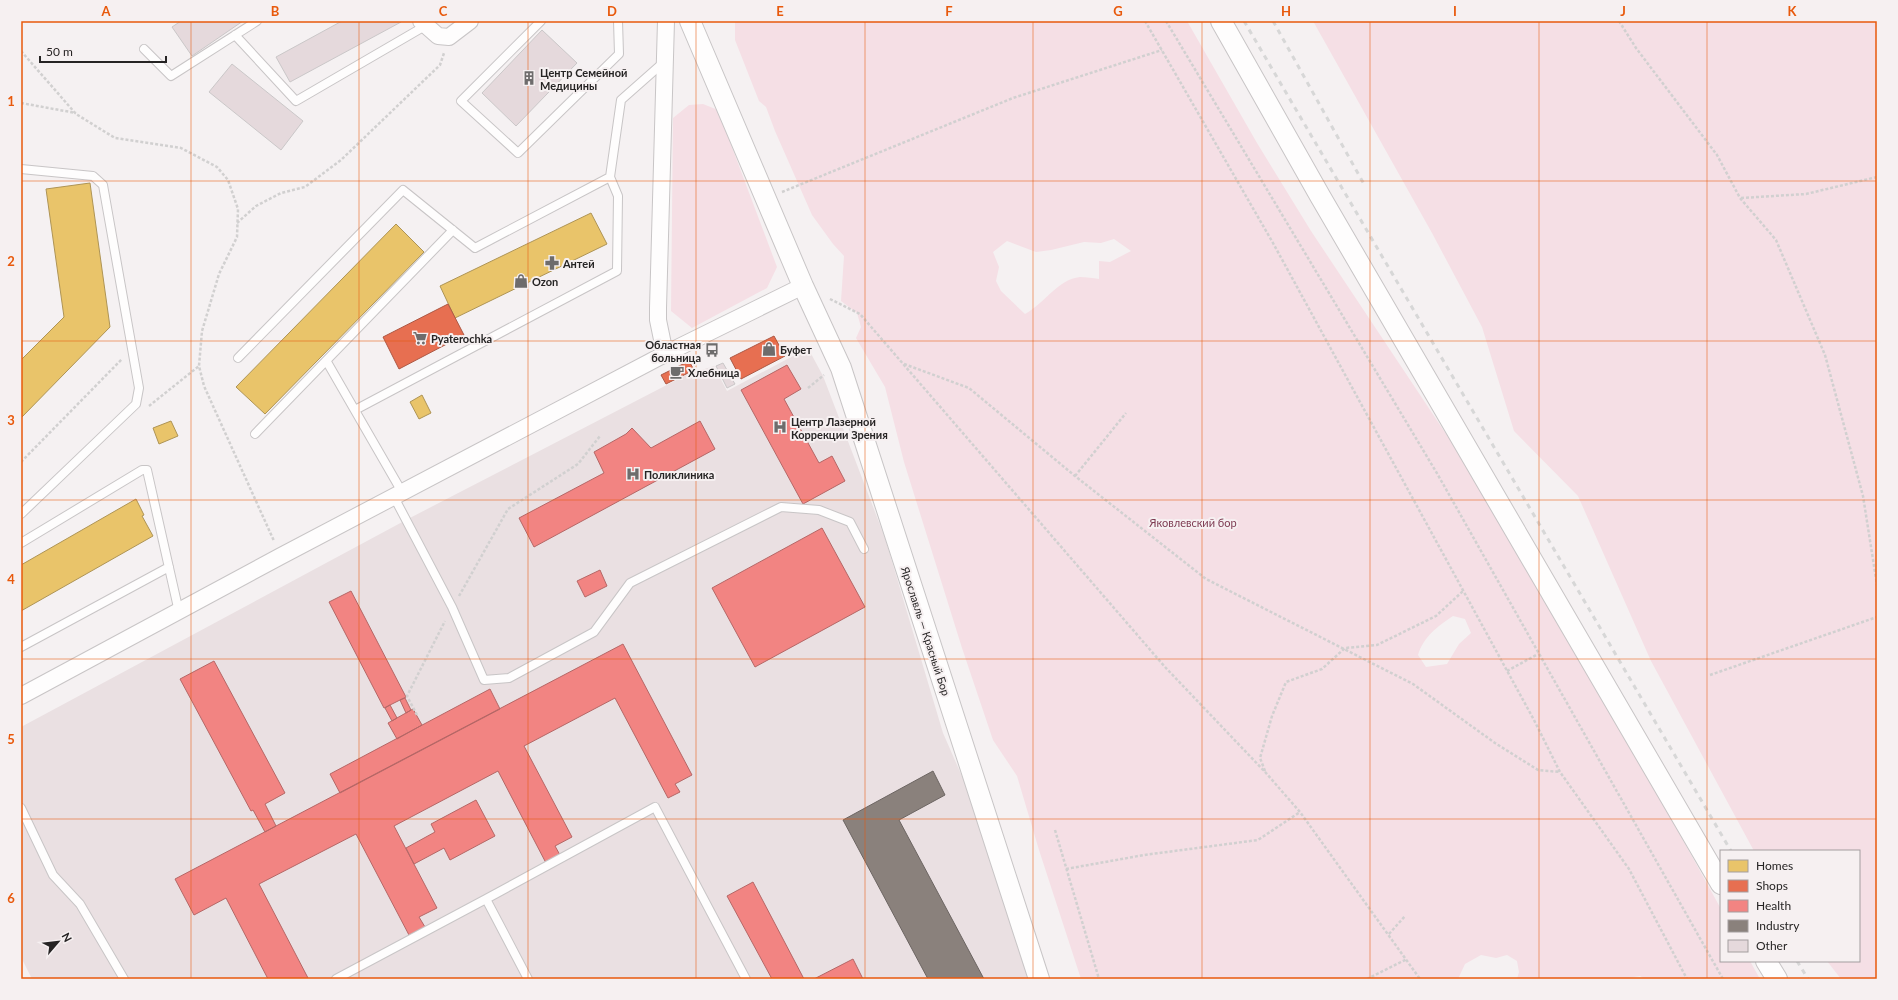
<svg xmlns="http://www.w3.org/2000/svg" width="1898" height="1000" font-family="Lato,sans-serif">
  <rect width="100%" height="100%" fill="#f5f1f2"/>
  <!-- built -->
  <path fill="#eae0e2" d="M808 348 823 376 885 538 943 733 968 790 1028 979H32L21 957V727L406 520 686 375 714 366 727 391Z"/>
  <!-- green -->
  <path fill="#f5dfe5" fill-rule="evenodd" d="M735 21H1187L1257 143 1311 231 1462 458 1669 815 1721 909V961H1750L1760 979H1645L1640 976 1622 979H1517L1519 972 1517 961 1507 955 1496 958 1481 955 1465 964 1458 979H1081L1039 850 1017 776 993 740 962 648 904 462 885 387 856 338 861 327 857 313 841 301 844 256 833 244 812 215 775 131 766 107 759 101 735 40ZM1114 239 1131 251 1110 262 1099 261V279C1093 278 1086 277 1080 277 1058 279 1044 304 1025 314L1001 291 996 281 999 267 993 252 1007 241 1036 252 1051 250 1084 242 1101 243ZM1453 616 1465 619 1471 633 1459 644 1447 664 1426 667 1418 655C1424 636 1437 627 1453 616Z
    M1313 21H1877V979H1841L1827 961H1859V851H1754L1651 661 1578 496 1514 431 1482 327 1432 233Z
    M703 104 718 110 777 267 767 288 692 328 671 311 673 118 689 105Z"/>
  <!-- homes -->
  <path fill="#e9c46a" stroke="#ae9455" d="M90 183 110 327 21 418V360L64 317 46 189Z
    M591 213 607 244 455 318 440 286Z
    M396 224 424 252 265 414 236 387Z
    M422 395 431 413 419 419 410 402Z
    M171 421 178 436 159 444 153 428Z
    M136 499 144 515 142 516 153 536 21 611V565Z"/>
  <!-- shops -->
  <path fill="#e76f51" stroke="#ad5844" d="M448 304 464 335 399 369 383 337Z
    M774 336 785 356 741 379 730 358Z
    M689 361 694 370 666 384 661 375Z"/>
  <!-- health -->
  <path fill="#f28482" stroke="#b56766" d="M787 365 801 389 784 399 819 463 832 456 845 481 803 504 741 390Z
    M700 421 715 449 534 547 519 518 604 473 594 452 626 434 632 428 651 448Z
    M822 528 865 607 755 667 712 588Z
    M600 570 607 586 585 597 577 581Z
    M351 591 406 697 384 708 329 602Z
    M623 644 692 775 675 784 680 792 668 798 615 698 524 746 572 837 555 846 560 855 546 863 498 771 394 826 437 908 419 917 425 927 409 935 356 834 259 884 308 978 307 979H268L226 898 194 915 175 879Z
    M214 661 285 793 265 804 276 826 265 832 253 810 251 811 180 679Z
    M490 689 500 709 340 793 330 774Z
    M405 698 411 710 406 713 400 700Z
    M390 705 397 718 392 721 385 708Z
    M413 709 422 725 397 739 388 723Z
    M476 800 495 836 450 860 444 848 414 864 406 848 435 832 431 824Z
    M753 882 804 979H772L727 896Z
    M853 959 863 979H814Z"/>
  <!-- industry -->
  <path fill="#8a817c" stroke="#6c6562" d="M933 771 945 795 899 820 984 979H928L843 820Z"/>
  <!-- building -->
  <path fill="#e5d9dc" stroke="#cac7c8" d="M181 21H243L192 56 172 27Z
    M342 21 401 22 290 82 276 57Z
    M542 30 577 63 516 126 482 93Z
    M232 64 303 121 281 150 209 92Z
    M723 363 735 384 727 388 716 366Z"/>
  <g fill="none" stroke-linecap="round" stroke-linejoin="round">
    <defs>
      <path id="service" d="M541 21 461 101 518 153 619 54 618 21
        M235 35 296 101 425 26
        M144 49 171 76 257 21
        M21 169 93 176 103 185 139 388 136 404 21 514
        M238 358 403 190 475 248 610 177 621 100 664 62
        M327 362 402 492
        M355 410 617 271 618 196 610 177
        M255 434 453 230
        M394 497 452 607 484 680 509 678 594 632 630 583 781 507 819 510 850 522 864 549
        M21 543 142 470H147L179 612
        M21 647 169 567
        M21 808 53 875 80 904 124 979
        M486 899 655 807 746 979
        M336 979 486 899 528 979"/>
      <path id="minor" d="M421 21 438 36 449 37 470 21
        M665 354 658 320V308L666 21
        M21 696 281 556 665 354 803 286"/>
      <path id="tertiary" d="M690 21 803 286 841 368 1039 979
        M1221 21 1320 196 1721 884
        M1766 961 1777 979"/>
    </defs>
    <!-- service casing -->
    <use href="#service" stroke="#c8c5c6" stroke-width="10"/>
    <!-- minor casing -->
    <use href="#minor" stroke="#c8c5c6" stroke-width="18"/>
    <!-- tertiary casing -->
    <use href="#tertiary" stroke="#c8c5c6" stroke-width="22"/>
    <!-- path -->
    <path stroke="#d1d0d0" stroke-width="2.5" stroke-dasharray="3 2" stroke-linecap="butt" d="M1145 21 1273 243 1534 720 1560 772 1629 869 1687 979
      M1166 21 1438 475 1723 979
      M1619 21 1636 48 1717 155 1740 198 1776 240 1825 355 1863 496 1877 585
      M21 51 76 114 115 138 181 148 217 167 228 180 238 209 237 237 219 274 202 331 199 366 204 386 274 541
      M21 103 76 113
      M782 192 1013 98 1162 50
      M1741 198 1806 194 1877 177
      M237 223 256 206 281 193 305 187 341 160 440 65 444 53
      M830 299 860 314 1165 667 1266 773 1300 812 1420 979
      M904 364 969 388 1075 476 1206 579 1413 684 1495 743 1538 770 1560 772
      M808 388 824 375
      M149 406 199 366
      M21 462 122 359
      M1075 476 1126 413
      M459 596 508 509 578 464 600 436
      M1507 671 1538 654
      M1710 675 1877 617
      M417 715 407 696 445 621
      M1265 771 1260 758 1272 716 1286 682 1322 669 1345 648 1377 645 1436 616 1463 591
      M1055 830 1099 979
      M1066 869 1144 855 1258 840 1300 812
      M1389 934 1405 916
      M1367 979 1407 959"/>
    <!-- service -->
    <use href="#service" stroke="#fefdfd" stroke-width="8"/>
    <!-- minor -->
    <use href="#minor" stroke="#fefdfd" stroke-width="16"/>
    <!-- tertiary -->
    <use href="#tertiary" stroke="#fefdfd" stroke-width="20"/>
    <!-- rail -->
    <path stroke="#d7d7d7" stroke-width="3" stroke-dasharray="5 5" stroke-linecap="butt" d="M1244 21 1731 851
      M1273 21 1365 186
      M1797 961 1808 979"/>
  </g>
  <!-- grid -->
  <path fill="none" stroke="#e8590c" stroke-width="1" stroke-opacity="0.55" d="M191 21V979M359 21V979M528 21V979M696 21V979M865 21V979M1033 21V979M1202 21V979M1370 21V979M1539 21V979M1707 21V979M21 181H1877M21 341H1877M21 500H1877M21 659H1877M21 819H1877"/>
  <!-- icons -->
  <defs>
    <symbol id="building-bare" viewBox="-9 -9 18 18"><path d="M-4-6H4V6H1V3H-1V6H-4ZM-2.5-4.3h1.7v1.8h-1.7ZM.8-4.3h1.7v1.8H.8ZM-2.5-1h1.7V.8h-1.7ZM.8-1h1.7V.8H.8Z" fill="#6e6c6c" stroke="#f6f0f1" stroke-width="2.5" paint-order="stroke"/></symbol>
    <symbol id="pharmacy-bare" viewBox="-9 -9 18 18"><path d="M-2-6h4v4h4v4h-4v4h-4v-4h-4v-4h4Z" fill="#6e6c6c" stroke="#f6f0f1" stroke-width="2.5" paint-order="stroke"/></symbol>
    <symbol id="shop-bare" viewBox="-9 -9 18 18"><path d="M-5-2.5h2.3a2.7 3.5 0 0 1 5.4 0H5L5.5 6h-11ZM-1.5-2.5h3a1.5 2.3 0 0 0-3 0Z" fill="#6e6c6c" stroke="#f6f0f1" stroke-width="2.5" paint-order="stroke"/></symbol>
    <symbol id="supermarket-bare" viewBox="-9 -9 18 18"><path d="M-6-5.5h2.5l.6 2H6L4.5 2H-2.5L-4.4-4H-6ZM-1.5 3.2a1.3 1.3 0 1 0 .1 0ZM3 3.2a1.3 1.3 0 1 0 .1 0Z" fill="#6e6c6c" stroke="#f6f0f1" stroke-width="2.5" paint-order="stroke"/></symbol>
    <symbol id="bus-bare" viewBox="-9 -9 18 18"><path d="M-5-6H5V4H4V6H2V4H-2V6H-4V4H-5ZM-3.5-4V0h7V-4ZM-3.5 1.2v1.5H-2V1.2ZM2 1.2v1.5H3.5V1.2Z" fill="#6e6c6c" stroke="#f6f0f1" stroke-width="2.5" paint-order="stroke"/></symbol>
    <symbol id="cafe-bare" viewBox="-9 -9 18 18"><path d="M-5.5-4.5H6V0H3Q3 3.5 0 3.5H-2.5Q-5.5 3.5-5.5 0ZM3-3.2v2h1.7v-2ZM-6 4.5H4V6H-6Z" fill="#6e6c6c" stroke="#f6f0f1" stroke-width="2.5" paint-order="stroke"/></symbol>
    <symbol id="hospital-bare" viewBox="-9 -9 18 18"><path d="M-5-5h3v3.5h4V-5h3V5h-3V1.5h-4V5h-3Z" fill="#6e6c6c" stroke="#f6f0f1" stroke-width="2.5" paint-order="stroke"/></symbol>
  </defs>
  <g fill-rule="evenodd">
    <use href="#building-bare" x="519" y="68" width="20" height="20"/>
    <use href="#pharmacy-bare" x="542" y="253" width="20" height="20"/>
    <use href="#shop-bare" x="511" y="271" width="20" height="20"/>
    <use href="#supermarket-bare" x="410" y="328" width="20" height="20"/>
    <use href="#shop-bare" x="759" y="339" width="20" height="20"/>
    <use href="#bus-bare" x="702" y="340" width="20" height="20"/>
    <use href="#cafe-bare" x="667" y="362" width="20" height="20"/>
    <use href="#hospital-bare" x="770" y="417" width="20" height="20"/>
    <use href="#hospital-bare" x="623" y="464" width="20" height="20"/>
  </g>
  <g text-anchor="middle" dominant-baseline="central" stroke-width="4" stroke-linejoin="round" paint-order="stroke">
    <!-- poi labels -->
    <g font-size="11" font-weight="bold" fill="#262424" stroke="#f6f0f1" text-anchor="start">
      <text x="540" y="72">Центр Семейной<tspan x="540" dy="13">Медицины</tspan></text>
      <text x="563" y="263">Антей</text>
      <text x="532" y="281">Ozon</text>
      <text x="431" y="338">Pyaterochka</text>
      <text x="701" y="344" text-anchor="end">Областная<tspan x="701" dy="13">больница</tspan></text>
      <text x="780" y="349">Буфет</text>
      <text x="688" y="372">Хлебница</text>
      <text x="791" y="421">Центр Лазерной<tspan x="791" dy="13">Коррекции Зрения</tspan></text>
      <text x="644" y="474">Поликлиника</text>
    </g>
    <!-- park labels -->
    <g font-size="11" fill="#7e3b52" stroke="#f6f0f1">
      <text x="1193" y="522">Яковлевский бор</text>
    </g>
    <!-- street labels -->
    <g font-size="11" fill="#262424" stroke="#f6f0f1">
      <text transform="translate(926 631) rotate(72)">Ярославль — Красный Бор</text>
    </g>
  </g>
  <!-- border -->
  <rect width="1898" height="1000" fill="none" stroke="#f6f0f1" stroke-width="44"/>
  <!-- legend -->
  <rect x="1720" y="850" width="140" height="112" fill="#f6f0f1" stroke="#a39e9f"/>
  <rect x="1728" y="860" width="20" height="12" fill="#e9c46a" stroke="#a39e9f"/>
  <text x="1756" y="870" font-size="12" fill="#262424">Homes</text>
  <rect x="1728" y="880" width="20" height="12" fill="#e76f51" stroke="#a39e9f"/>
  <text x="1756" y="890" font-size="12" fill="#262424">Shops</text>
  <rect x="1728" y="900" width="20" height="12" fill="#f28482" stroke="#a39e9f"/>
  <text x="1756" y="910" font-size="12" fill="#262424">Health</text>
  <rect x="1728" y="920" width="20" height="12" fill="#8a817c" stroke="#a39e9f"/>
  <text x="1756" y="930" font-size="12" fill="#262424">Industry</text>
  <rect x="1728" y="940" width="20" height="12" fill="#e5d9dc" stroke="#a39e9f"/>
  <text x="1756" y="950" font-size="12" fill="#262424">Other</text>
  <!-- north arrow -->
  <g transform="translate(58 942) rotate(62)" stroke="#f6f0f1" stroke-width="3" paint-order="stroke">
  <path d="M0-3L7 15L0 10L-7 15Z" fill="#262424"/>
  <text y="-6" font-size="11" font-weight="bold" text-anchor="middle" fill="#262424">N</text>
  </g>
  <!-- scale -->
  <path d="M40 56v6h126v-6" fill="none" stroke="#262424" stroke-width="2"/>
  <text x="46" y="56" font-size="12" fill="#262424" stroke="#f6f0f1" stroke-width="3" paint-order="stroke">50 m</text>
  <rect x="22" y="22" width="1854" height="956" fill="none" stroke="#e8590c" stroke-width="1.5"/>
  <g font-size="13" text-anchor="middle" font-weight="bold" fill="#e8590c">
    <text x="106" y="16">A</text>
    <text x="275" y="16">B</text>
    <text x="443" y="16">C</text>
    <text x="612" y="16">D</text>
    <text x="780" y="16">E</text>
    <text x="949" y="16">F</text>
    <text x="1118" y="16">G</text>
    <text x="1286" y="16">H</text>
    <text x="1455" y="16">I</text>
    <text x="1623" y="16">J</text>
    <text x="1792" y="16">K</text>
    <text x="11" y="106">1</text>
    <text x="11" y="266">2</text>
    <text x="11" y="425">3</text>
    <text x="11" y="584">4</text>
    <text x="11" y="744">5</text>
    <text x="11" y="903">6</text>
  </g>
</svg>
